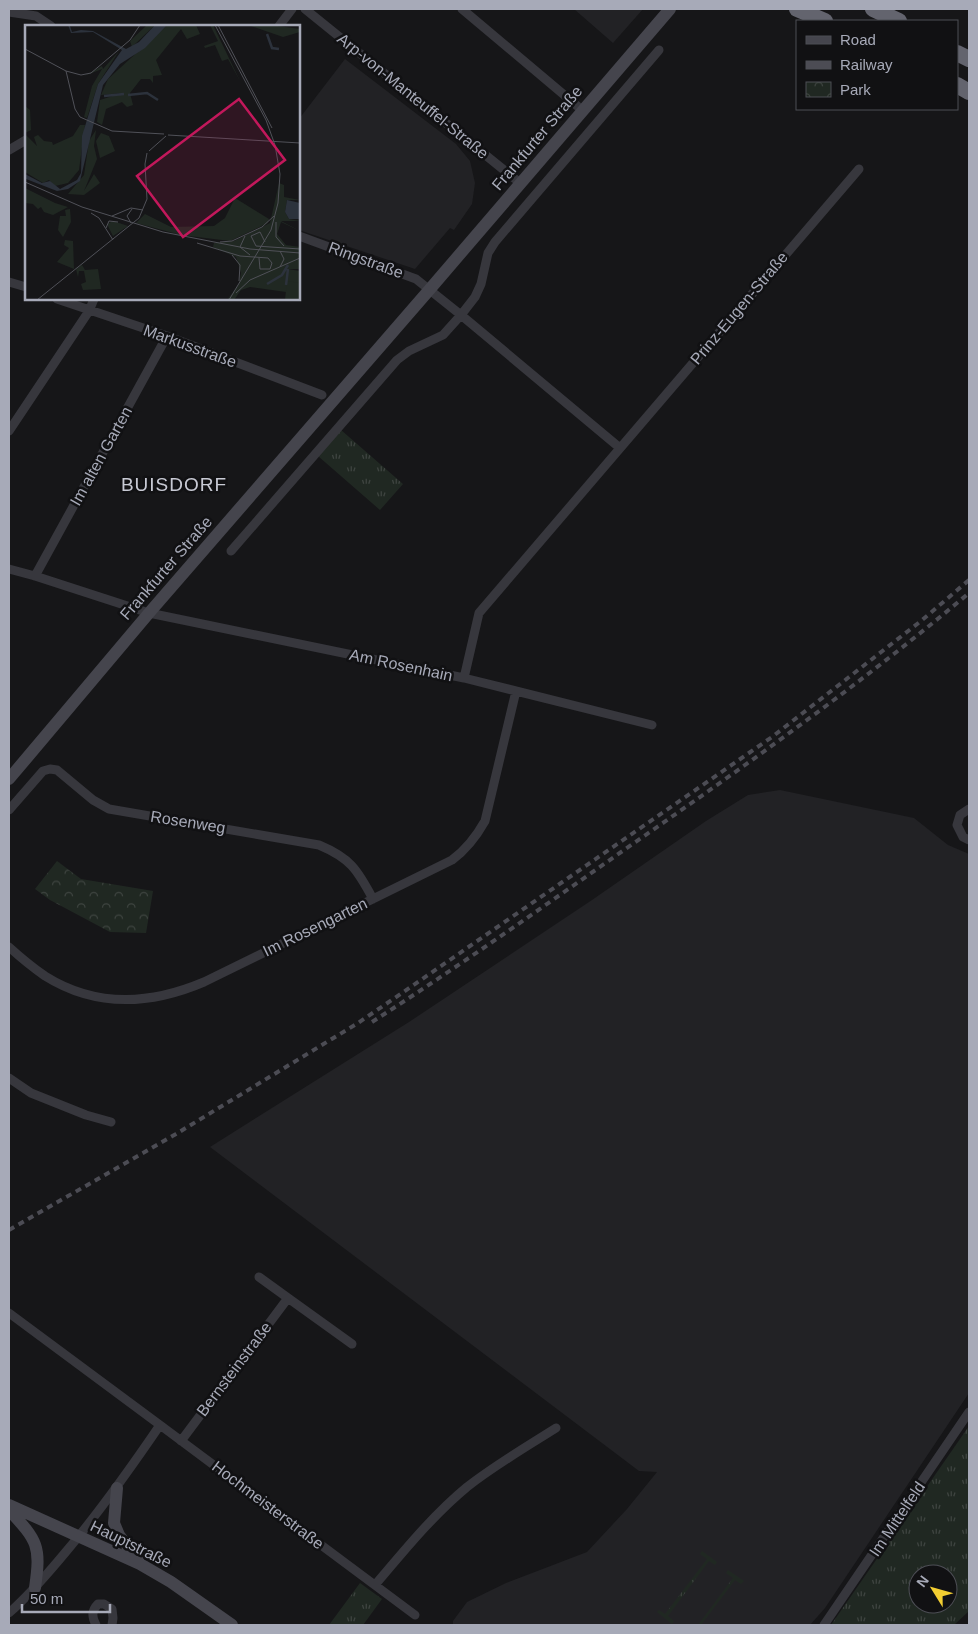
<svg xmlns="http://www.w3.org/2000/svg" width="978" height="1634" font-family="Helvetica,sans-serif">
  <defs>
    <pattern id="grass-tufts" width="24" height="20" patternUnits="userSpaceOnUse" patternTransform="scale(1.25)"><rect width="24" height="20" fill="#202822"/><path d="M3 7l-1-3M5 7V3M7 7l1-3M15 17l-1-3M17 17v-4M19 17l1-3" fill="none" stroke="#3e4440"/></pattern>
    <pattern id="park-crowns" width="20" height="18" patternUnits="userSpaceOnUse" patternTransform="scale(1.25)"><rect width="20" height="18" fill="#202822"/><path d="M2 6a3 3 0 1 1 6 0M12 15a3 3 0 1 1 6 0" fill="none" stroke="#3e4440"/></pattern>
  </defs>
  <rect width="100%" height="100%" fill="#161618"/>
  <!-- built -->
  <path fill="#222225" d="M574 9H643L613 43Z
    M345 59 456 144 470 161 475 183 472 204 454 230 450 228 415 269 299 230V119Z
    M780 790 914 818 948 845 969 854V1393L825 1608 810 1625H453V1621L467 1602 506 1583 587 1552 627 1509 657 1472 639 1471 210 1147 409 1022 592 900 706 821 748 795Z"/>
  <!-- grass -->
  <path fill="url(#grass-tufts)" fill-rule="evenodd" d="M341 430 403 484 380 510 318 456Z
    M969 1426V1611L954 1625H831ZM918 1574H948V1604H918Z
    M702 1551 717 1562 715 1565 709 1561 668 1616 674 1621 672 1624 657 1612 659 1610 665 1614 707 1559 700 1554Z
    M728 1570 744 1581 741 1584 735 1580 701 1625H698L733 1578 726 1573Z
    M360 1583 382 1599 363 1625H329Z"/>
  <!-- park -->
  <path fill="url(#park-crowns)" d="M57 861 81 879 153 891 146 933 110 932 50 900 35 889Z"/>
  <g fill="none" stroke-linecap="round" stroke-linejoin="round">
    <!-- street -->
    <path stroke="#37373d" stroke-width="9" d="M305 9 520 183
      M462 9 582 110
      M9 12 36 16 51 26
      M279 26 292 9
      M9 150 26 140
      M9 282 26 287
      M57 299 167 336 322 395
      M9 431 89 311 94 299
      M620 448 461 315 475 297 481 284 488 253 495 242 659 50
      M231 551 397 360 409 351 443 335 461 315 416 279 299 236
      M9 569 35 576 149 613 464 678 652 725
      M35 576 167 336
      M464 678 479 613 859 169
      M969 809 960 815 957 825 963 837 969 840
      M9 810 43 771 50 769 57 770 93 800 109 809 319 845C350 858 357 869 373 899
      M9 947C20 957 32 967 45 976 96 1008 150 1005 204 982L452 860C467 849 476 837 485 821L516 691
      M9 1078 31 1093 86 1115 111 1122
      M259 1277 288 1298
      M9 1313 160 1425C128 1472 96 1517 59 1560 43 1579 27 1597 9 1613
      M160 1425 415 1615
      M181 1441 288 1298 352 1344
      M375 1585C404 1551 432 1516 467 1487 495 1465 526 1447 556 1428
      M96 1625C92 1617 91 1611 98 1604H104L112 1609 113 1618 112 1625
      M824 1625 969 1412"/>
    <!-- secondary -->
    <path stroke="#45454d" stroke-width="12" d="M9 779 149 613 430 289 670 9
      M117 1488 114 1523 119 1535 139 1562
      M9 1505 140 1564 171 1582 232 1625
      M9 1510C38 1541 41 1546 35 1588"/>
    <!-- highway -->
    <path stroke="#63646e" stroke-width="16" d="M797 9 825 21
      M873 9 899 21
      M957 53 969 59
      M957 85 969 92"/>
    <!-- rail -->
    <path stroke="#4c4c54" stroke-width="4" stroke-dasharray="6 5" stroke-linecap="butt" d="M372 1022C461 965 547 904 634 843 748 764 862 683 969 593
      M9 1230 176 1134 358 1023 402 993 772 737 921 621 969 580"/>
  </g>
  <g text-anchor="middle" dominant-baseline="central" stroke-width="5" stroke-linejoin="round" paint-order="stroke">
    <!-- street labels -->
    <g font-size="16" fill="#a7aab8" stroke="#111113">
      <text transform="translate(413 96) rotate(39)">Arp-von-Manteuffel-Straße</text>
      <text transform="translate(537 138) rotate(-50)">Frankfurter Straße</text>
      <text transform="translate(366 260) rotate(20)">Ringstraße</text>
      <text transform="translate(739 308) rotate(-50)">Prinz-Eugen-Straße</text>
      <text transform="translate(190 346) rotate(20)">Markusstraße</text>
      <text transform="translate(101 456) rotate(-61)">Im alten Garten</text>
      <text transform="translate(166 568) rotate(-49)">Frankfurter Straße</text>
      <text transform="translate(401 665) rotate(12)">Am Rosenhain</text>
      <text transform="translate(188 822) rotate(9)">Rosenweg</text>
      <text transform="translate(315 927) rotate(-26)">Im Rosengarten</text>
      <text transform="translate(234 1369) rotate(-53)">Bernsteinstraße</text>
      <text transform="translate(268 1505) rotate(37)">Hochmeisterstraße</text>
      <text transform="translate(897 1519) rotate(-56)">Im Mittelfeld</text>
      <text transform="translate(131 1544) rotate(26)">Hauptstraße</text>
    </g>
    <!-- quarter labels -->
    <g font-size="19" letter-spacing="1" fill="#c8cad4" stroke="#111113">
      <text x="174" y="484">BUISDORF</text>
    </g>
  </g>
  <!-- overview -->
  <g transform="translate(25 25)">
    <rect width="275" height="275" fill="#161618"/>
    <path d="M122 0H130L107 22 105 16ZM142 0H171L175 9 162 14 156 4 131 35 137 50 128 51V58L125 54H116L105 68 108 80 102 82 97 77 81 84 77 100 72 97 75 75 97 68 76 70 83 54ZM185 0H188L215 56 203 34 197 36 190 20 180 23 179 21 193 16ZM223 0H246L275 4V7L258 12ZM94 26 73 59 62 93 59 92 67 61 77 44 59 51 77 41 78 44ZM0 81 5 85 6 105 0 108ZM55 100H60L54 145 43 158 30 161 24 155 18 158 0 147V109L12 121 9 112 13 110 19 116 27 117 28 120 48 111ZM71 105 69 121 72 134 59 166 69 149 75 158 59 170 43 169 59 150 64 116ZM254 158 259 160V172L275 175H262L260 187 264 194 275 196H256L275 206 256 197 252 209 261 220 275 222V244H263L275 246V275L261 267 225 262 216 265 209 275H202L214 259 216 248 211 232 188 222 189 218 209 216 245 198ZM210 173 244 194 243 198 205 216 156 210 111 198 120 189 146 202 189 201 200 193ZM40 215 48 216 49 244 32 237 44 223 39 220Z" fill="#202822"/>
    <path d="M88 196 103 201 88 211 82 199ZM57 240 60 245 73 244 76 264 58 265 56 259 61 257 59 246H54L53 252 51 244Z" fill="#202822"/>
    <path d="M0 163 30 178 43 182 28 190 19 187 16 182 13 184 8 179 0 178ZM45 184 46 197 38 212 33 205 35 191H41L40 185Z" fill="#202822"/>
    <path d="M262 256 275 258V275H260Z" fill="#202822"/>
    <path d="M76 108 84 111 90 126 75 133 71 116Z" fill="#202822"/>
    <path d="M43 0 45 1 47 7 56 5 68 6 101 24 114 17 130 0H142L120 23 95 39 78 60 55 156 43 164 32 166 1 154 0 149 17 158 25 156 35 164 52 155 56 148 57 111 73 59 97 25 68 7 46 8ZM262 175 275 178V194H264L260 187Z" fill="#2c323c"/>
    <path fill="none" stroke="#2c323c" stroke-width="2.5" d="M242 9 247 23 254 24M103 70 122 68 133 75M79 71 99 69M242 259 257 250 263 240M261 260 263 244"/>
    <path fill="none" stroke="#505158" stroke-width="1" d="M190 0 241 95 250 120 255 149 253 178 246 205 204 275M193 0 247 103M0 24 41 46 50 84 55 92 87 106 139 109M41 46 56 50 66 48 105 15 115 0M143 110 275 118M124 126 141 111M0 157 57 182 138 207 225 224 275 228M66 188 74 193 88 215M87 191 106 183 118 185M251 197V212L259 221M106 198 102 191 107 184M81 203 84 196 93 197M220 211 215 222 225 230M195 217 207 216 237 202 249 191M240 217 235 207 226 211 231 221 275 224M172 218 215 231 243 233 247 238 245 244H235L234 233M207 230 215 240 214 256M255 242 259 234 255 226M211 268 225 255 275 233M12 275 114 193 122 174 120 139 122 128"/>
    <path fill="#c2185b" fill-opacity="0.15" stroke="#c2185b" stroke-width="2.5" d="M214 74 260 135 158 212 112 151Z"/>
    <rect width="275" height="275" fill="none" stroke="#a7aab8" stroke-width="2.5"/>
  </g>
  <!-- border -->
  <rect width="978" height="1634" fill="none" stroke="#a7aab8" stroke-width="20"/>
  <!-- legend -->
  <rect x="796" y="20" width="162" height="90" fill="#111113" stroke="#4d4e55"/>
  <rect x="806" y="36" width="25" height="8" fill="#45454d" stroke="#4d4e55"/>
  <text x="840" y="45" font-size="15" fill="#a7aab8">Road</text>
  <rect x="806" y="61" width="25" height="8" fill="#4c4c54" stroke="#4d4e55"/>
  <text x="840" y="70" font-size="15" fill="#a7aab8">Railway</text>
  <rect x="806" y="82" width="25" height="15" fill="url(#park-crowns)" stroke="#4d4e55"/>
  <text x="840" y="95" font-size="15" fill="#a7aab8">Park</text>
  <!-- north arrow -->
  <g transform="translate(933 1589) rotate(307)"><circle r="24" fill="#111113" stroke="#4d4e55"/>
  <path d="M0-4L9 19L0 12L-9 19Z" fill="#f3ce32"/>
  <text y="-8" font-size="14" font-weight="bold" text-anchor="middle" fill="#a7aab8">N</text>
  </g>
  <!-- scale -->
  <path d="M22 1604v8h88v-8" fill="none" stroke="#a7aab8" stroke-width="2.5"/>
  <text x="30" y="1604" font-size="15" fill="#a7aab8" stroke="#111113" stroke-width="4" paint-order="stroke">50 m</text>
</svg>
